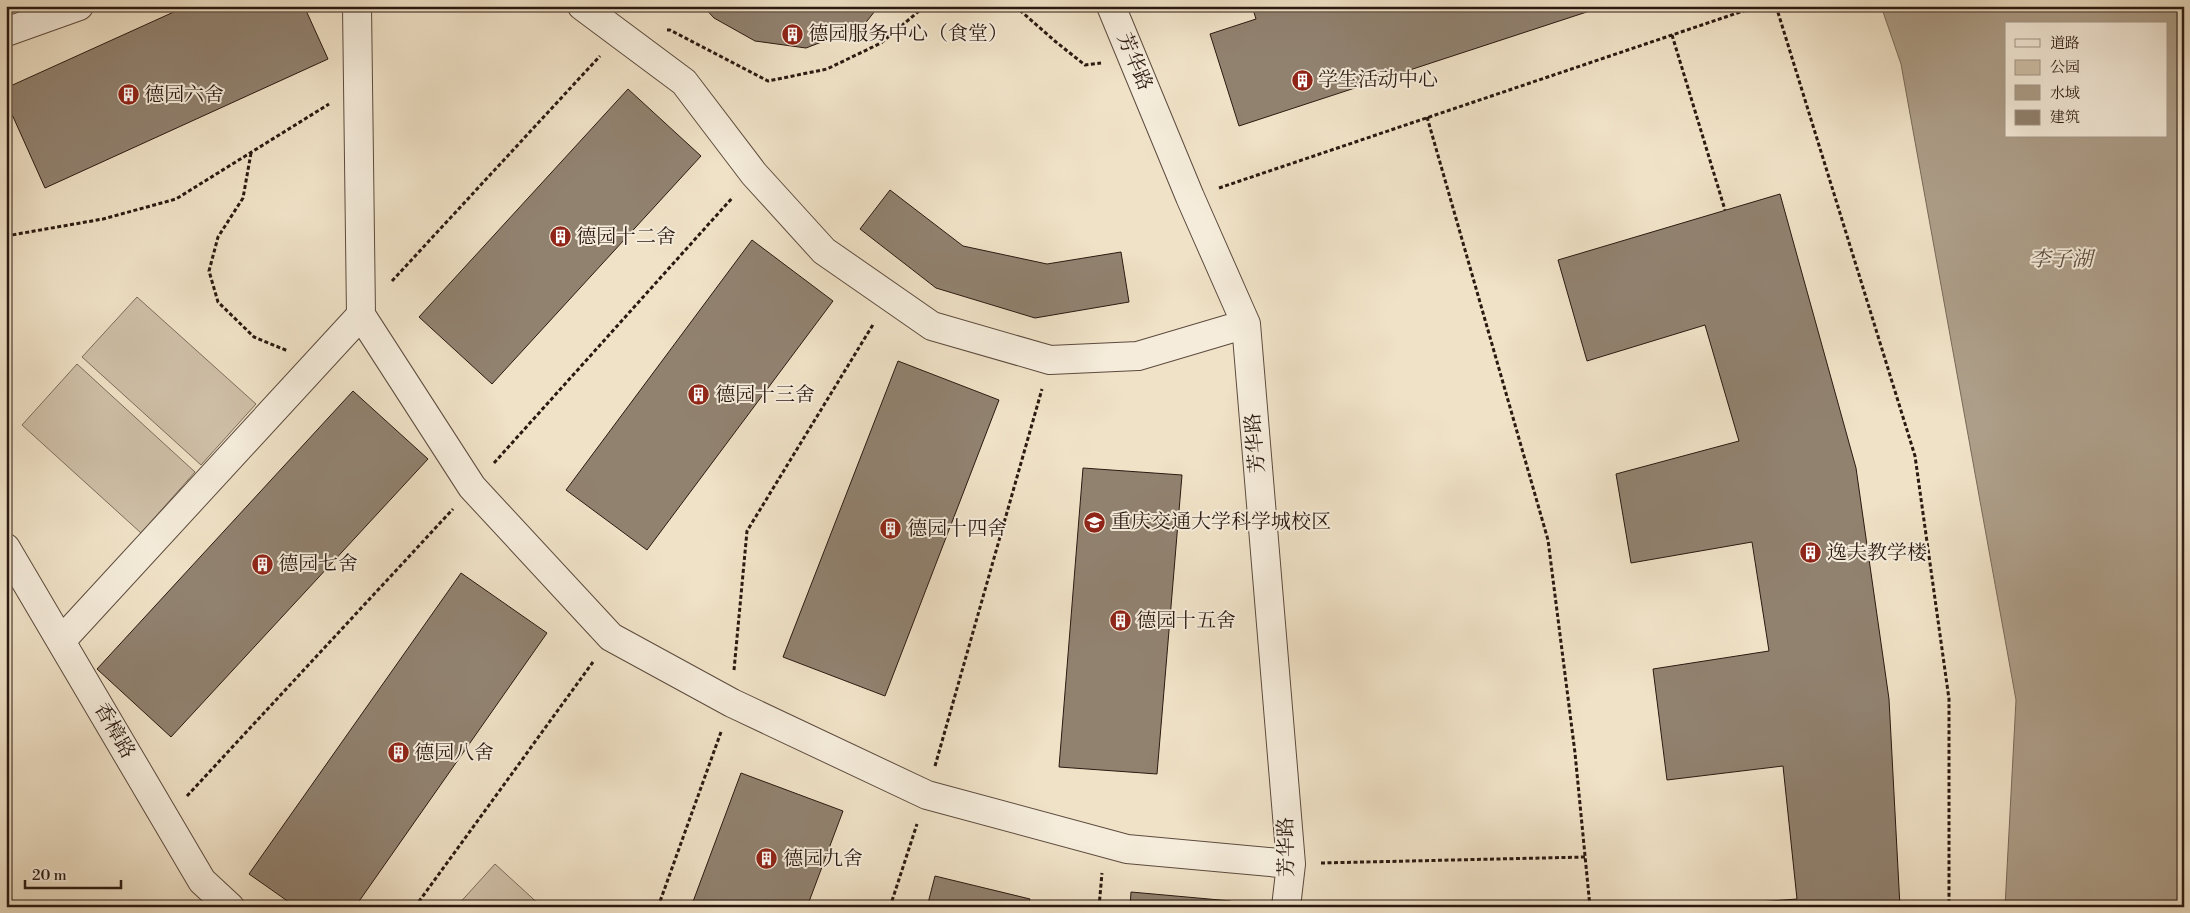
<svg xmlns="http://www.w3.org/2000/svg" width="2190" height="913" font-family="'Libre Bodoni','Noto Serif SC',serif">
  <rect width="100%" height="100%" fill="#f0e2c7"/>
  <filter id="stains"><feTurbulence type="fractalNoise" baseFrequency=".004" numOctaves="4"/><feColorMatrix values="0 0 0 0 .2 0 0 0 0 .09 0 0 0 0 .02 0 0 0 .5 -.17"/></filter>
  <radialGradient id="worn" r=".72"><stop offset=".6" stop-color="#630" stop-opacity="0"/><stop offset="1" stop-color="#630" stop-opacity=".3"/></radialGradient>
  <!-- green -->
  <path fill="#cfc0a8" stroke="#7d6c5c" d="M137 297 256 404 201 465 82 357Z
    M77 364 195 472 141 533 22 425Z
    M495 864 542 907H456Z"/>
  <!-- water -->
  <path fill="#ad9e89" stroke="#796959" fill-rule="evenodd" d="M1881 6H2184V907H2005L2016 700 1901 64ZM2006 24H2166V136H2006Z"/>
  <!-- building -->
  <path fill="#918270" stroke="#2b1911" d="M187 6H304L328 59 45 188 6 101V88Z
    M703 6H879L863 26 806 48 755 41 714 18Z
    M1252 6H1605L1239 126 1210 34 1256 19Z
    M628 89 701 156 492 384 419 317Z
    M890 190 963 246 1047 264 1121 252 1129 302 1035 318 936 288 860 229Z
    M1780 194 1856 468 1889 699 1900 907H1692L1797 899 1783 766 1667 780 1653 669 1769 651 1752 542 1631 563 1616 474 1739 441 1705 325 1587 361 1558 260Z
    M752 240 833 301 647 550 566 490Z
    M898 361 999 400 885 696 783 657Z
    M353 391 428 459 171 737 97 669Z
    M1083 468 1182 475 1157 774 1059 767Z
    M461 573 547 633 355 907H296L249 874Z
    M741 773 843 811 807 907H691Z
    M935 876 1030 899 1028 907H927Z
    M1131 892 1231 901V907H1130Z"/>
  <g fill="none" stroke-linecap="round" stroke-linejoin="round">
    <defs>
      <path id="minor" d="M357 6 361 315 472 487 611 637 732 703 927 795 1127 849 1291 864
        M582 6 684 82 754 174 824 251 932 326 1050 360 1138 356 1246 324
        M1111 6 1190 197 1246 324 1291 864 1286 907
        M6 32 79 6
        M6 548 202 881 230 907
        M61 641 361 315"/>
    </defs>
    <!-- minor casing -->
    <use href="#minor" stroke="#5c4b3e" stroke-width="30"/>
    <!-- path -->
    <path stroke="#2b1911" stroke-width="3" stroke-dasharray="4 2.5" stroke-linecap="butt" d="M1015 6 1056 42 1085 65 1101 63
      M1776 6 1915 456 1949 699V907
      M667 30H670L768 81 827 69 881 43 925 6
      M1672 35 1725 210
      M1427 117 1548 540 1575 753 1590 907
      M251 153 243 198 218 237 209 271 218 302 254 337 288 351
      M1219 188 1758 6
      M6 236 103 219 176 199 329 104
      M392 281 600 56
      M494 463 733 197
      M734 670 747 531 874 323
      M935 766 1042 389
      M187 796 453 509
      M1321 863 1585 857
      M415 907 593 662
      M658 907 721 732
      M890 907 917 824
      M1099 907 1102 873"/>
    <!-- minor -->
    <use href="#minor" stroke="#f5ecdb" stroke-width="28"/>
  </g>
  <!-- icons -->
  <defs>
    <symbol id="building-disc" viewBox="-11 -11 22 22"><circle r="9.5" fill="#8f2418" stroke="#f5ecdb"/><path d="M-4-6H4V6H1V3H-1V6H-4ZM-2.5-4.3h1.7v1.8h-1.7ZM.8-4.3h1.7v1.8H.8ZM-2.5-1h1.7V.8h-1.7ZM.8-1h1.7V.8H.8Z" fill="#fff"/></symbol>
    <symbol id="university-disc" viewBox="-11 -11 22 22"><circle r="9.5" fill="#8f2418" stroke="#f5ecdb"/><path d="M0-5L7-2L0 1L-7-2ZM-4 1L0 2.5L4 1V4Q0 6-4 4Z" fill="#fff"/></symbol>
  </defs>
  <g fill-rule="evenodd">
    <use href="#building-disc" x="780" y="22" width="25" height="25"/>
    <use href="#building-disc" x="1290" y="68" width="25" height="25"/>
    <use href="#building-disc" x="116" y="82" width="25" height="25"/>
    <use href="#building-disc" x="548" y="224" width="25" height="25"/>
    <use href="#building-disc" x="686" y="382" width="25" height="25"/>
    <use href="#university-disc" x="1082" y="510" width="25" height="25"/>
    <use href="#building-disc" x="878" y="516" width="25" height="25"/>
    <use href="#building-disc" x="1798" y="540" width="25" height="25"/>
    <use href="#building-disc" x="250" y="552" width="25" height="25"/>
    <use href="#building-disc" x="1108" y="608" width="25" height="25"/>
    <use href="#building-disc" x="386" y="740" width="25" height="25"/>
    <use href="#building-disc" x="754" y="846" width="25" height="25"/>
  </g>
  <g text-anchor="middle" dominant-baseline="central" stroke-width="4" stroke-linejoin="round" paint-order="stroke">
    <!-- poi labels -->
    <g font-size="20" fill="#2b1911" stroke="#f5ecdb" text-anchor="start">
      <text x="808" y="34">德园服务中心（食堂）</text>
      <text x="1318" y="80">学生活动中心</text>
      <text x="144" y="95">德园六舍</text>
      <text x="576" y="237">德园十二舍</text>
      <text x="715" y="395">德园十三舍</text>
      <text x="1111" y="522">重庆交通大学科学城校区</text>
      <text x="907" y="529">德园十四舍</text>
      <text x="1827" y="553">逸夫教学楼</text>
      <text x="278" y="564">德园七舍</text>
      <text x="1136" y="621">德园十五舍</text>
      <text x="414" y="753">德园八舍</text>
      <text x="783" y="859">德园九舍</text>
    </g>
    <!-- street labels -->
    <g font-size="20" fill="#2b1911" stroke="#f5ecdb">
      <text transform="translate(1134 62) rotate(67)">芳华路</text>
      <text transform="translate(1256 443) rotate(-95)">芳华路</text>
      <text transform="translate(114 731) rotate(60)">香樟路</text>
      <text transform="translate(1287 847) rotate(-91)">芳华路</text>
    </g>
    <!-- water labels -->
    <g font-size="21" font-style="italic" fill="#5f4e41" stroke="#f5ecdb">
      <text x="2061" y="260">李子湖</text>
    </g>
  </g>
  <!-- margin -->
  <rect width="2190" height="913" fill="none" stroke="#f0e2c7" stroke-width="25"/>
  <rect x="8" y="8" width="2175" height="898" fill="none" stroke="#2b1911" stroke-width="2.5"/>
  <rect x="12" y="12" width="2165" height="888" fill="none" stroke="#2b1911"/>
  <!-- legend -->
  <rect x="2005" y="22" width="162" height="115" fill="#f5ecdb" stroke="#a4988a"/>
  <rect x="2015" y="39" width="25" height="8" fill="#f5ecdb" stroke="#a4988a"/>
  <text x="2050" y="48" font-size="15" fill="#2b1911">道路</text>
  <rect x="2015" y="60" width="25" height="15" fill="#cfc0a8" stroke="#a4988a"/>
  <text x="2050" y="72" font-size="15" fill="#2b1911">公园</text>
  <rect x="2015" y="85" width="25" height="15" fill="#ad9e89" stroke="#a4988a"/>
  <text x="2050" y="98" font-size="15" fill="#2b1911">水域</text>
  <rect x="2015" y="110" width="25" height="15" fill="#918270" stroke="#a4988a"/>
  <text x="2050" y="122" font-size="15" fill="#2b1911">建筑</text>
  <!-- scale -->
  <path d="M25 880v8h96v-8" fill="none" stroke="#2b1911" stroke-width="2.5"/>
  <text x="32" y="880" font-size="15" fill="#2b1911" stroke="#f5ecdb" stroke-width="4" paint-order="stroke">20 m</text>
  <rect width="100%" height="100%" filter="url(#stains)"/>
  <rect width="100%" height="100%" fill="url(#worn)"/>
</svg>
